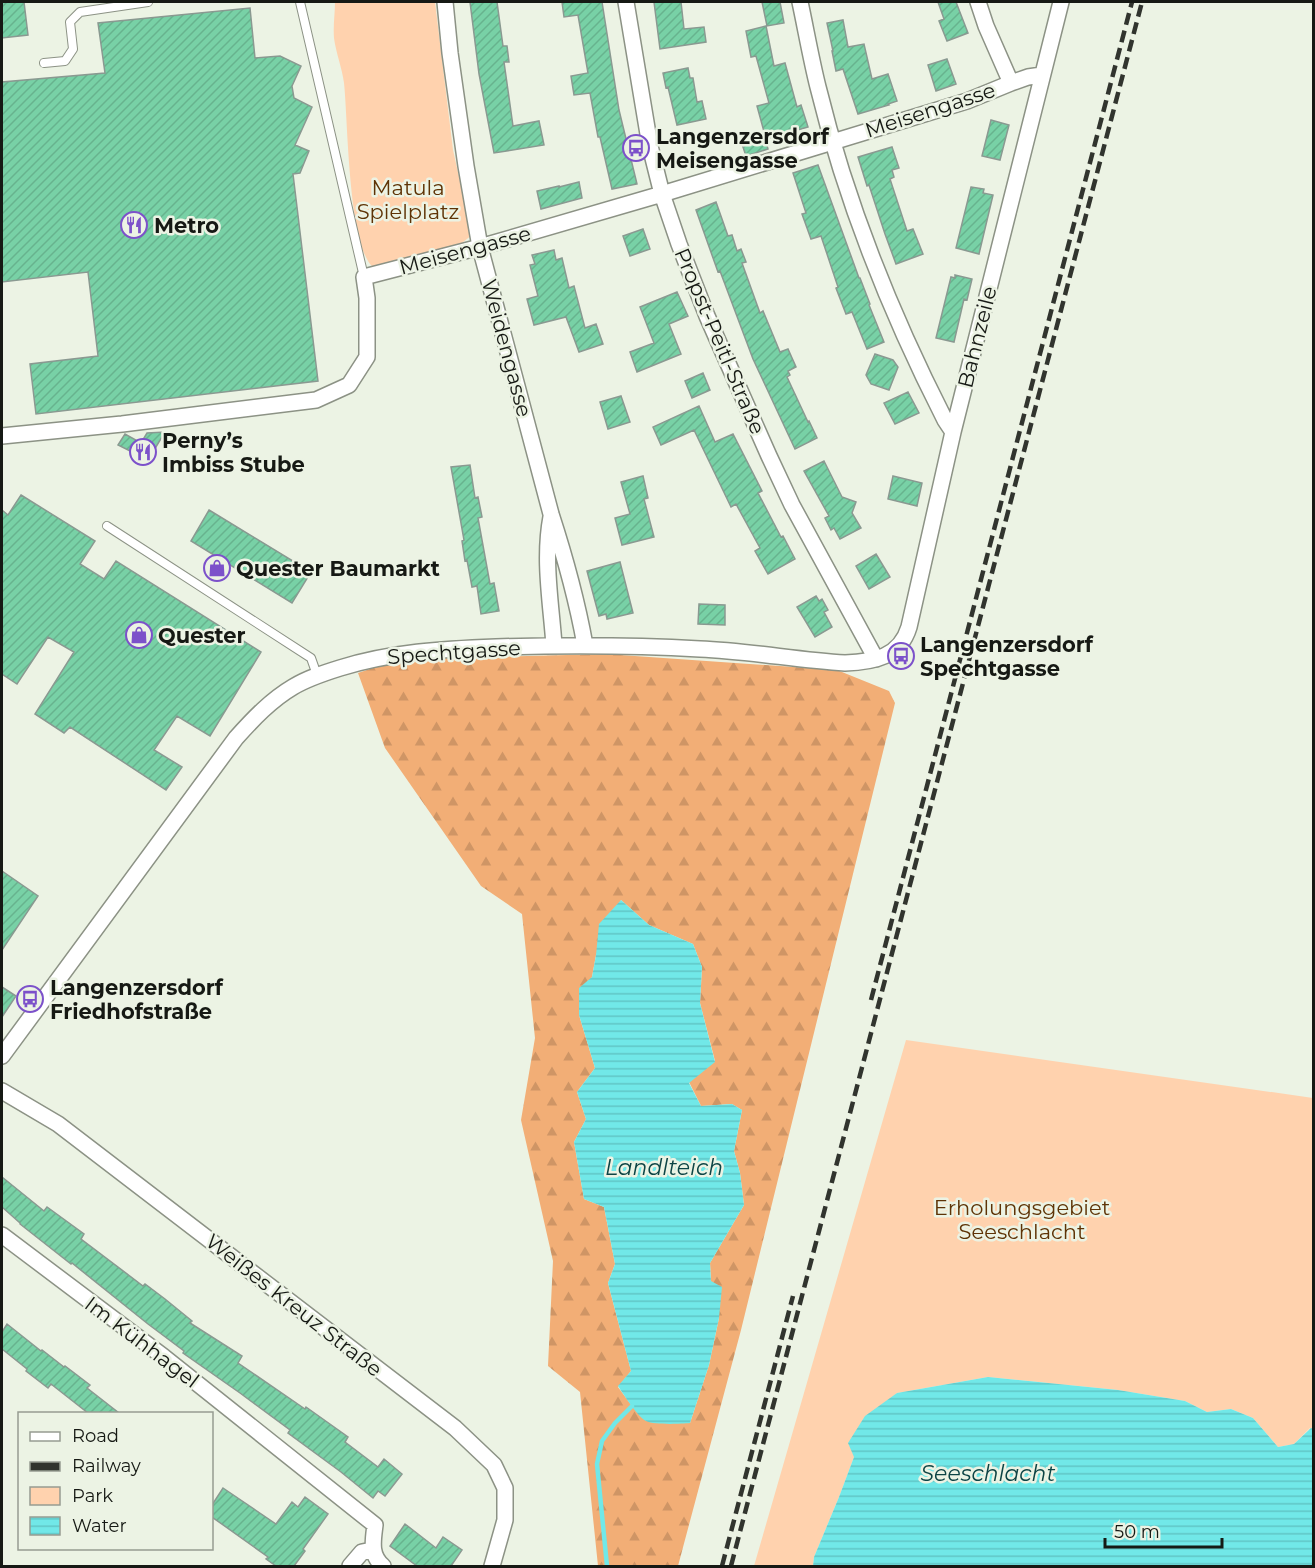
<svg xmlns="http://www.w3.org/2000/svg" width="1315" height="1568" font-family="Montserrat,sans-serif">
  <defs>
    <pattern id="forest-firs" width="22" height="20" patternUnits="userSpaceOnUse" patternTransform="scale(1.5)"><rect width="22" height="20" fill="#f2ae76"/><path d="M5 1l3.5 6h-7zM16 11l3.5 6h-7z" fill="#cf9565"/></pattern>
    <pattern id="water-rules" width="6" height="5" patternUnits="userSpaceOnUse" patternTransform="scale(1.5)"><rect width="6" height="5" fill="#71e8e8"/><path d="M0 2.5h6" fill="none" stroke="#61c6c6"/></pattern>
    <pattern id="building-hatch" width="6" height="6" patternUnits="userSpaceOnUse" patternTransform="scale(1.5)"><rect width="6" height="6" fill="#78d1a6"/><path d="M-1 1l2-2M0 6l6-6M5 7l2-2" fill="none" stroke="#67b38e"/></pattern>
  </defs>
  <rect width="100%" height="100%" fill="#ecf3e4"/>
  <!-- forest -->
  <path fill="url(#forest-firs)" fill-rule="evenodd" d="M606 654 837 670 889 691 895 703 741 1330 678 1566H598L580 1392 548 1366 553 1261 521 1120 535 1038 522 914 481 886 385 748 358 673 388 663 449 658ZM621 900 649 925 693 944 702 967 700 1003 715 1061 689 1082 701 1106 732 1104 742 1110 734 1151 740 1173 744 1205 710 1263 711 1281 719 1318 709 1365 690 1423 646 1421 632 1406 618 1387 631 1371 608 1283 615 1264 604 1207 584 1199 574 1142 586 1119 577 1092 595 1068 579 1015 592 977 596 955Z"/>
  <!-- park -->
  <path fill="#ffd2ae" d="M335 2H435L453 150 472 235 458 246 373 267C348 246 348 119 344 83 342 68 336 53 334 38 333 26 335 13 335 2Z
    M906 1040 1313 1098V1429L1310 1428 1294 1444 1278 1447 1253 1418 1231 1409 1207 1412 1185 1401 1118 1390 988 1377 897 1393 854 1457 839 1497 814 1557 813 1566H754Z"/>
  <!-- water -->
  <path fill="url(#water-rules)" d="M621 900 649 925 693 944 702 967 700 1003 715 1062 689 1083 701 1106 732 1104 742 1110 734 1151 740 1173 744 1205 710 1263 711 1281 722 1287 719 1318 709 1365 690 1423C680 1424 654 1425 646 1421 637 1416 624 1395 618 1386L631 1371 608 1283 615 1264 604 1207 584 1199 574 1142 586 1119 577 1092 595 1068 579 1015V988L592 977 596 955 599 924Z
    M988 1377 1118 1390 1185 1401 1207 1412 1231 1409 1253 1418 1278 1447 1294 1444 1311 1428 1313 1429V1566H813L814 1557 839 1497 854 1457 848 1443 865 1416 897 1393Z"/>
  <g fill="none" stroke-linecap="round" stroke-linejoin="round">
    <!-- stream -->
    <path stroke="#71e8e8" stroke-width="4.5" d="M607 1566 597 1464 602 1441 615 1423 632 1406"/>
  </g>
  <!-- building -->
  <path fill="url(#building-hatch)" stroke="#8a9991" stroke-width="1.5" d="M2 2H24L28 35 2 38Z
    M470 2H497L503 46H507L509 62H504L513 126 539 121 544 145 494 153 479 74Z
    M562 2H602L619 110 637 184 612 189 600 137H598L590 93 574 95 571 76 588 73 578 15 564 17Z
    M654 2H681L684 29 704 27 706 42 660 49Z
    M762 2H780L784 23 767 26Z
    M938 2H956L968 33 947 41 939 21 944 19Z
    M250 8 255 58 280 56 301 66 292 86 294 98 312 107 295 145 309 151 300 173 293 174 318 381 36 414 30 364 98 356 88 272 2 282V82L105 73 98 23Z
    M843 20 848 47 864 44 872 79 888 74 897 101 888 104 889 105 858 114 843 69 836 71 832 51H833L827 23Z
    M766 26 774 66 785 63 797 107 801 105 808 127 766 139 757 106 769 103 756 56 751 57 746 31Z
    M947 59 956 84 936 91 928 65Z
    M688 68 690 78H693L697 102 702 101 706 119 677 125 668 87 666 88 663 73Z
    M991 120 1009 125 1000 160 982 156Z
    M764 134 768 149 746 156 741 141Z
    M892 147 899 168 892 170 894 177 890 179 907 231 913 229 923 254 896 264 885 234 869 185 867 186 858 157Z
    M818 165 859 278H860L870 304 869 305 884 342 867 349 852 312 846 314 836 288 838 287 821 236 811 239 802 214 806 213 793 173Z
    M579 182 582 198 541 209 537 191 559 186V187Z
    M971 187 984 189 983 193 993 195 979 254 956 248Z
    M716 202 728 236 732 235 737 251 741 249 746 262 742 263 760 313 763 311 780 352 788 349 796 367 788 371 790 375 787 377 808 422 809 421 817 438 795 449 753 359 720 271 718 272 696 210Z
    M643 229 650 249 630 256 623 236Z
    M554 250 556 260 562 258 569 288 574 286 585 328 596 324 603 344 579 352 566 317 534 325 527 299 538 296 530 265 535 264 532 255Z
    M955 275 972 279 967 300 964 299 954 342 936 338 951 277 955 278Z
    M677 292 688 316 669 324 681 354 637 372 630 352 654 343 640 307Z
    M875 354 893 360 898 367 889 390 871 384 866 375Z
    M703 373 710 390 692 398 685 381Z
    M908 392 919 413 895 424 884 403Z
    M621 396 630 422 608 429 600 402Z
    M699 406 715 442 733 434 762 491 758 493 781 537 783 536 795 559 768 574 755 551 760 548 736 504 731 507 694 430 661 445 653 427Z
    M165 432 148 460 118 445 125 434 141 443 147 433Z
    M824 461 842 497 856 502 852 513 861 528 840 539 834 528 831 530 825 518 829 516 804 471Z
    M470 465 475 498 478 497 482 517 478 518 490 584 494 583 499 611 481 614 477 586 472 587 467 560 465 561 462 541 464 540 451 467Z
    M643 476 648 498 644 499 654 537 622 545 615 518 630 514 621 482Z
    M893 476 922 483 917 506 888 499Z
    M21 495 95 541 80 564 104 579 116 561 261 652 210 736 177 716 154 750 182 767 166 790 70 727 64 733 35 714 74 652 48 637 17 684 2 674V510L8 515Z
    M209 510 311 572 292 603 191 541Z
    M876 554 890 577 869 589 856 566Z
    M620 562 633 613 607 619 606 614 599 616 587 571Z
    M816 596 819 601 822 599 828 610 824 612 832 627 815 637 797 607Z
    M699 604 725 605V625L698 624Z
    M2 871 38 896 2 950Z
    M2 987 16 996 2 1017Z
    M2 1177 44 1211 47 1207 84 1234 81 1239 143 1286 145 1284 165 1299 192 1321 190 1323 242 1356 238 1363 305 1409 306 1407 348 1437 345 1442 378 1467 384 1459 402 1474 385 1496 378 1491 373 1498 341 1472 288 1433 290 1430 240 1393 183 1353 184 1351 148 1324 72 1263 71 1264 20 1224V1223L2 1207Z
    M7 1324 41 1351 42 1350 64 1367 65 1366 90 1385 87 1388 119 1413H88L51 1384 48 1388 26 1371 27 1369 2 1349V1332Z
    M223 1488 276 1524 292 1502 298 1507 305 1497 328 1514 303 1549 305 1551 294 1566H276L266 1559 268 1557 212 1517V1505Z
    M405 1524 436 1548 443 1537 462 1550 451 1566H417L390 1546Z"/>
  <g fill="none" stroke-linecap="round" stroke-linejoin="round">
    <defs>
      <path id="service" d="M300 2 364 277
        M44 63 65 61 73 49 70 22 80 12 148 2
        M107 526 311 658 317 675"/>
      <path id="minor" d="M445 2 450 53 466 166 480 247 551 514C565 557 577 601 585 645
        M626 2 650 146 662 194 679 244 707 316 769 456 792 505 876 659
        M800 2C806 30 811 59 818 87 846 202 891 314 945 420L953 432
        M978 2 986 26 1011 83 1028 77 1042 75
        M2 436 122 424 316 400 349 385 367 357V298L364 277 480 247 662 194 967 101 1011 83
        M551 517C543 559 551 603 554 645
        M2 1056 236 738C253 719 271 700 293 687 308 678 324 673 340 668 391 652 443 649 496 647 564 645 632 645 700 649 749 651 797 660 845 663 874 662 900 657 909 627L953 432 1061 2
        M2 1091 58 1124 455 1428 494 1465 505 1488V1520L492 1566
        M2 1235 164 1357 375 1525C373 1541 370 1555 383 1566
        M350 1566 362 1552 372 1550"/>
    </defs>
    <!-- service casing -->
    <use href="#service" stroke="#8c9285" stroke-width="10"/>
    <!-- minor casing -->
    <use href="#minor" stroke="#8c9285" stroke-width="18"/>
    <!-- service -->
    <use href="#service" stroke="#fff" stroke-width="8"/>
    <!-- minor -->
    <use href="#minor" stroke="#fff" stroke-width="15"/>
    <!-- rail -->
    <path stroke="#31342e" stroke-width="4.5" stroke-dasharray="12 6" stroke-linecap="butt" d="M871 1000 1132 2
      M722 1566 793 1296
      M731 1566 1142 2"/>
  </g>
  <!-- icons -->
  <defs>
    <symbol id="bus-ring" viewBox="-11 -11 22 22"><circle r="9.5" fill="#ecf3e4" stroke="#7c51ca" stroke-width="1.5"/><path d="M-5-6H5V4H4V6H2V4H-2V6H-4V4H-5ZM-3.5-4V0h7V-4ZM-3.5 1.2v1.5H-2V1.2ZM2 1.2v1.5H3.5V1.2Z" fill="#7c51ca"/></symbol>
    <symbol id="restaurant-ring" viewBox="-11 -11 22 22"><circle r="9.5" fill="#ecf3e4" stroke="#7c51ca" stroke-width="1.5"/><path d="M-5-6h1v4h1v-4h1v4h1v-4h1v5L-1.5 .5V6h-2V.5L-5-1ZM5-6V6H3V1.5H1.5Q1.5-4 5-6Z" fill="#7c51ca"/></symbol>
    <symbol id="shop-ring" viewBox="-11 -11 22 22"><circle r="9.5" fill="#ecf3e4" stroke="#7c51ca" stroke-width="1.5"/><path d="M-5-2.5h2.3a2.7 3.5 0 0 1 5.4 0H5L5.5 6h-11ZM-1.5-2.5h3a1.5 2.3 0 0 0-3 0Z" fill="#7c51ca"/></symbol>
  </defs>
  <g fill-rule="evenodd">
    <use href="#bus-ring" x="621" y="133" width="30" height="30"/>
    <use href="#restaurant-ring" x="119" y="210" width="30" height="30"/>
    <use href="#restaurant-ring" x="128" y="437" width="30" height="30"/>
    <use href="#shop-ring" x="202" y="553" width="30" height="30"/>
    <use href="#shop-ring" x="124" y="620" width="30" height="30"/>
    <use href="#bus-ring" x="886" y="641" width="30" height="30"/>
    <use href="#bus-ring" x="15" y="984" width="30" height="30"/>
  </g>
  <g text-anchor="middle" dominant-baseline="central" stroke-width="5" stroke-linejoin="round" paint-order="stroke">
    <!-- street labels -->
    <g font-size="21" fill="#161914" stroke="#ecf3e4">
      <text transform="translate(930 110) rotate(-18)">Meisengasse</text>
      <text transform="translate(465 250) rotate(-15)">Meisengasse</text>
      <text transform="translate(977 337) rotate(-76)">Bahnzeile</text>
      <text transform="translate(720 341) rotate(67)">Propst-Peitl-Straße</text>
      <text transform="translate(507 348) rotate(75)">Weidengasse</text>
      <text transform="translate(454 652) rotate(-4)">Spechtgasse</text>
      <text transform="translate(294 1305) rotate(38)">Weißes Kreuz Straße</text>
      <text transform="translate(142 1342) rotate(37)">Im Kühhagel</text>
    </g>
    <!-- poi labels -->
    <g font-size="21" font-weight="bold" fill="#161914" stroke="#ecf3e4" text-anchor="start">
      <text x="656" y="136">Langenzersdorf<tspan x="656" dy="24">Meisengasse</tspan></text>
      <text x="154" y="225">Metro</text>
      <text x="162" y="440">Perny’s<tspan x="162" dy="24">Imbiss Stube</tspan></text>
      <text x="236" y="568">Quester Baumarkt</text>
      <text x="158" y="635">Quester</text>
      <text x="920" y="644">Langenzersdorf<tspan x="920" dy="24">Spechtgasse</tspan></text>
      <text x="50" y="987">Langenzersdorf<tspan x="50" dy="24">Friedhofstraße</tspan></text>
    </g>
    <!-- park labels -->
    <g font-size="21" fill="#5e3305" stroke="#ecf3e4">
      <text x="408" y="187">Matula<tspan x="408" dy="24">Spielplatz</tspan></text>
      <text x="1022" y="1207">Erholungsgebiet<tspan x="1022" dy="24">Seeschlacht</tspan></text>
    </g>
    <!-- water labels -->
    <g font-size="22" font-style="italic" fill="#0c4445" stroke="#ecf3e4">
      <text x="664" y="1167">Landlteich</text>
      <text x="988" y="1473">Seeschlacht</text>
    </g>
  </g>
  <!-- border -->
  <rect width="1315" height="1568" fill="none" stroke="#161914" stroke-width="6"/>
  <!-- legend -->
  <rect x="18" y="1412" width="195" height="138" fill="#ecf3e4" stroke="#969c91" stroke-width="1.5"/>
  <rect x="30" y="1432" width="30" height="9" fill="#ffffff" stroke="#969c91" stroke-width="1.5"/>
  <text x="72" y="1442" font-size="18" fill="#161914">Road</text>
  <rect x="30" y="1462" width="30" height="9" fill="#31342e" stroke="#969c91" stroke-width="1.5"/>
  <text x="72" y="1472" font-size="18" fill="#161914">Railway</text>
  <rect x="30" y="1487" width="30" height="18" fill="#ffd2ae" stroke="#969c91" stroke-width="1.5"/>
  <text x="72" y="1502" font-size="18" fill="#161914">Park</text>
  <rect x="30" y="1517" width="30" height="18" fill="url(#water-rules)" stroke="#969c91" stroke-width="1.5"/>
  <text x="72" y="1532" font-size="18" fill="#161914">Water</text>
  <!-- scale -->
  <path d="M1105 1538v9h117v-9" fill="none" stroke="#161914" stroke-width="3"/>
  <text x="1114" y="1538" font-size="18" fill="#161914" stroke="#ecf3e4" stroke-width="4.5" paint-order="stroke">50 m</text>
</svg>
